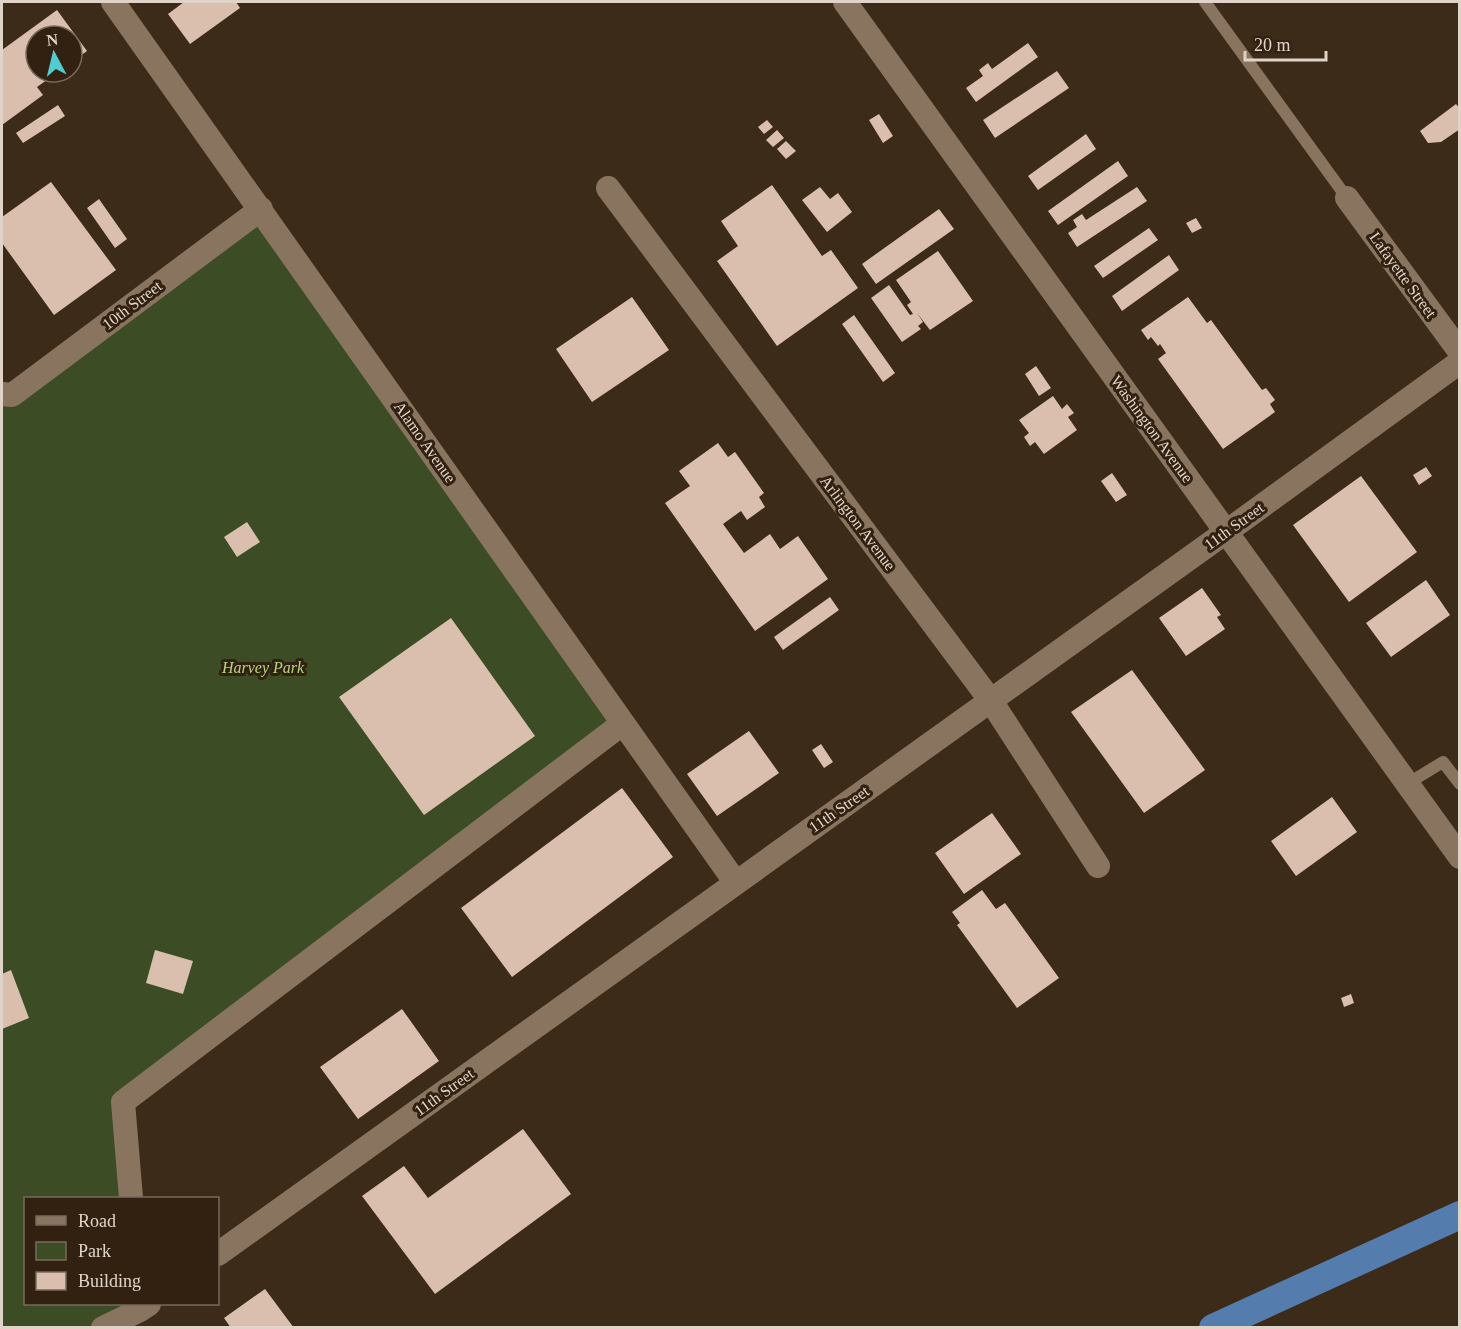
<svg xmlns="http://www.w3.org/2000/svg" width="1461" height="1329" font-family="'Times New Roman',serif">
  <rect width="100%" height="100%" fill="#3d2b19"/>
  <!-- green -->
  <path fill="#3c4d25" d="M261 209 622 724 123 1102 131 1198H26V1304H139L94 1327 2 1328V400Z"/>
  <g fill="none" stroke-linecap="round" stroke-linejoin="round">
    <!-- canal -->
    <path stroke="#547cac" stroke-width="28" d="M1213 1328 1460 1215"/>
  </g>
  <!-- building -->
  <path fill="#dabeae" d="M184 2H236L240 8 190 44 168 14Z
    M57 10 87 51 72 62V36H36V72H58L37 87 43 95 2 125V50Z
    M1028 43 1038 57 976 102 966 88 983 76 979 70 988 63 992 69Z
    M1057 71 1069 88 995 138 983 120Z
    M1456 104 1460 109V129L1441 142 1428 143 1420 131Z
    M58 105 65 116 23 143 16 133Z
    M879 114 893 136 883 143 869 120Z
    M767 120 773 127 764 134 758 127Z
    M777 130 784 138 773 147 766 140Z
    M1086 134 1096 149 1038 190 1028 176Z
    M786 141 796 151 786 159 777 149Z
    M1118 161 1128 176 1058 225 1048 211Z
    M51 182 116 270 54 315 2 243V217Z
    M772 185 822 256 831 250 858 288 777 346 717 261 738 246 721 221Z
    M820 187 830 199 838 193 852 212 827 232 802 200Z
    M1137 187 1147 201 1077 247 1068 233 1077 227 1073 220 1082 214 1086 220Z
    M99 199 127 239 115 248 87 208Z
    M939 209 954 229 876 284 862 264Z
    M1196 218 1202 228 1192 233 1186 223Z
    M1149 228 1158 240 1103 278 1094 266Z
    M938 251 973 301 930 330 917 313 923 322 918 326 921 329 902 342 871 298 889 285 910 315 913 314 907 305 911 302 896 280Z
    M1169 255 1179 270 1122 311 1112 296Z
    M632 297 669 350 592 402 556 349Z
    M1188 297 1207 323 1211 320 1262 390 1266 388 1275 400 1270 404 1275 412 1223 449 1158 359 1166 353 1160 344 1158 346 1151 337 1148 340 1141 330Z
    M854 315 895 373 883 382 842 324Z
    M1036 366 1051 388 1039 396 1025 374Z
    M1053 396 1062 409 1067 404 1074 413 1068 417 1077 430 1044 454 1035 442 1030 446 1024 437 1029 433 1019 420Z
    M718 443 728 457 735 452 764 493 759 497 765 507 747 520 741 511 723 524 744 553 770 534 780 549 798 536 828 579 755 631 665 503 690 486 679 471Z
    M1426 467 1432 476 1419 485 1413 475Z
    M1112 473 1127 495 1116 502 1101 481Z
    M1361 476 1417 552 1349 602 1293 525Z
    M247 522 260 542 237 557 224 537Z
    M1426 580 1450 615 1391 657 1366 623Z
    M1202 588 1221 615 1217 617 1225 629 1186 656 1159 618Z
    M830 597 839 610 783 650 774 637Z
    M451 618 535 736 424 815 339 697Z
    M1132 670 1205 770 1144 813 1071 712Z
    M749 731 779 773 717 816 687 774Z
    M821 744 833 762 824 768 812 750Z
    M622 788 673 857 512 977 461 908Z
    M1332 797 1357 832 1296 876 1271 841Z
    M992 813 1021 854 964 894 935 853Z
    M982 890 996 909 1005 903 1059 978 1017 1008 957 925 960 923 952 912Z
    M155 950 193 961 183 994 146 983Z
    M11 970 29 1018 2 1029V974Z
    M1351 994 1354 1003 1344 1007 1341 998Z
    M402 1009 439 1061 358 1119 320 1067Z
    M523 1129 571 1194 435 1294 362 1196 404 1166 428 1198Z
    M265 1289 294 1328H231L224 1318Z"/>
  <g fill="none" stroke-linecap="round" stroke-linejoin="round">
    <!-- lane -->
    <path stroke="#897460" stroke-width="12" d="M1205 2 1347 198
      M1407 784 1443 762 1460 784"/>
    <!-- street -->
    <path stroke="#897460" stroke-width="24" d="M113 2 736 883
      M845 2 1460 857
      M608 188 991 701 1098 866
      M1347 198 1460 352
      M2 394 12 395 261 209
      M131 1198 123 1102 622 724
      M218 1254 1226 532 1460 362
      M103 1328 140 1310 149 1304"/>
  </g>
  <g text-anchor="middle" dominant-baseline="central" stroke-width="6" stroke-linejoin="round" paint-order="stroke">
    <!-- street labels -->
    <g font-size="16" fill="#e0d4c9" stroke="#322110">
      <text transform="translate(1403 275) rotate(54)">Lafayette Street</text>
      <text transform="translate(132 305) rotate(-37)">10th Street</text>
      <text transform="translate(1152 429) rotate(54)">Washington Avenue</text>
      <text transform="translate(425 442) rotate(55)">Alamo Avenue</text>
      <text transform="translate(858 523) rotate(53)">Arlington Avenue</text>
      <text transform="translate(1234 526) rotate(-36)">11th Street</text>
      <text transform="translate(839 809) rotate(-35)">11th Street</text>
      <text transform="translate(444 1092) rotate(-36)">11th Street</text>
    </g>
    <!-- park labels -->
    <g font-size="16" font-style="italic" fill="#b2d683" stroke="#322110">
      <text x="263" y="667">Harvey Park</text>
    </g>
  </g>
  <!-- border -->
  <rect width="1461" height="1329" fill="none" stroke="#e0d4c9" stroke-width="6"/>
  <!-- legend -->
  <rect x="24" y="1197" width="195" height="108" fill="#322110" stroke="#78695a" stroke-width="1.5"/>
  <rect x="36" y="1216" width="30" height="9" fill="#897460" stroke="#78695a" stroke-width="1.5"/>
  <text x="78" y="1227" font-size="18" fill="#e0d4c9">Road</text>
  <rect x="36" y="1242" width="30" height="18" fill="#3c4d25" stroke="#78695a" stroke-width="1.5"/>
  <text x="78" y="1257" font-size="18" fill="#e0d4c9">Park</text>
  <rect x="36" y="1272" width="30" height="18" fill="#dabeae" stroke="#78695a" stroke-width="1.5"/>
  <text x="78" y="1287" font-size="18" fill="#e0d4c9">Building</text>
  <!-- north arrow -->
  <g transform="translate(54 54) rotate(353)"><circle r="28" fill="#322110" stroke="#78695a" stroke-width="1.5"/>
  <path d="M0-4.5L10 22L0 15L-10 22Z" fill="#52ccd0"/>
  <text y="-9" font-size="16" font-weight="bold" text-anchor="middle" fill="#e0d4c9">N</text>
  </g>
  <!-- scale -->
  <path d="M1245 51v9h81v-9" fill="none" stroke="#e0d4c9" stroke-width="3"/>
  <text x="1254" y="51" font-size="18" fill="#e0d4c9" stroke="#322110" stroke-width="4.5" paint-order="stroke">20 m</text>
</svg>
